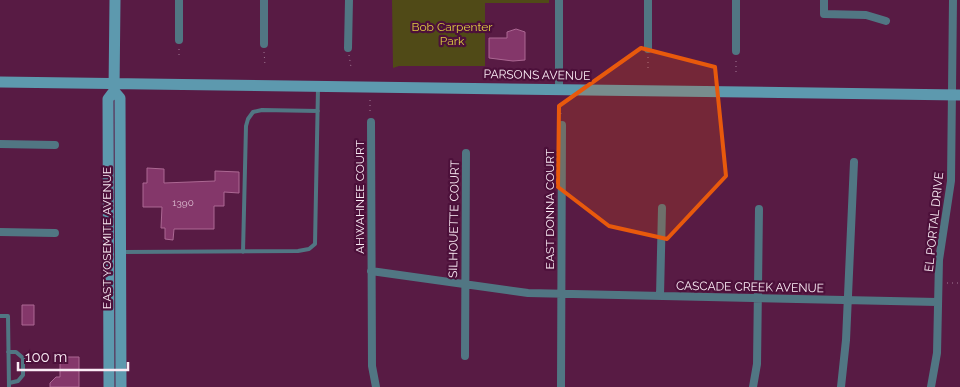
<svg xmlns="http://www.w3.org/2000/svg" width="960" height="387" font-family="Raleway,sans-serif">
  <rect width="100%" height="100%" fill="#581b44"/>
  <!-- green -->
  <path fill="#504a17" d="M392 0H549V3H485V66H399L393 68Z"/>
  <!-- building -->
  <path fill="#84376a" stroke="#ac6893" d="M516 29 525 32V60L513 61 489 58V38H507V32Z
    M147 168 164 169V183L215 181V171L239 172V193L224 192V206H214V229H174L173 240 165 239V228H161L162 207H143V183H147Z
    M22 305H34V325H22Z
    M60 357H79V387H50V383L56 377H60Z"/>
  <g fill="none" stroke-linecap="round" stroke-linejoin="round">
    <!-- path -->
    <path stroke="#a27a95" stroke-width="1" stroke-dasharray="1 4" stroke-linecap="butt" d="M179 49V59
      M264 52 265 65
      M349 55 351 67
      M648 57V72
      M736 72V59
      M370 100V114
      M560 103 561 116
      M947 283H960"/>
    <!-- lane -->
    <path stroke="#517683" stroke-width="4" d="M123 252 298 251 309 249 315 244 318 88
      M243 252 246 126 248 119 253 112 262 110 318 111
      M0 316H8L9 387
      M8 352H16L23 358V375L18 381 9 383"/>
    <!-- street -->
    <path stroke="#517683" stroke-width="8" d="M559 0V89
      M736 0V51
      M824 0V14L866 15 886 21
      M179 40V0
      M264 44V0
      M348 48 349 0
      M648 49V0
      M371 122 372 366 376 387
      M0 144 55 145
      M0 232 55 233
      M371 271 528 293 937 302
      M660 296 662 208
      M465 356 466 153
      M561 387 562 125
      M753 387 757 364 759 209
      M841 387 846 340 854 162
      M931 387 937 353 939 260 951 181 953 0"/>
    <!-- secondary -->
    <path stroke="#5d99ae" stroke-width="11" d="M0 82 960 95
      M114 91 120 98 121 387
      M109 387 108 99 114 91 115 0"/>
  </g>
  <!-- marked area -->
  <path fill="#e8590c" fill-opacity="0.2" stroke="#e8590c" stroke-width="4" stroke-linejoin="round" d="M641 48 715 67 726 176 667 239 609 226 558 187 559 106Z"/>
  <g text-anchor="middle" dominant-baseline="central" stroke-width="4.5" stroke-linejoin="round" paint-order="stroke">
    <!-- number labels -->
    <g font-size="10" fill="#ddbfd2">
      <text x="183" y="202">1390</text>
    </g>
    <!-- park labels -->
    <g font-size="12" fill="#dccb42" stroke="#4c103a">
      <text x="452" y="27">Bob Carpenter<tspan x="452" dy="14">Park</tspan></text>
    </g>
    <!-- street labels -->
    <g font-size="12" fill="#fbecf5" stroke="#4c103a">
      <text transform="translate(537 75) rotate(1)">PARSONS AVENUE</text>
      <text transform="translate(360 197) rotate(-90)">AHWAHNEE COURT</text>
      <text transform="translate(550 209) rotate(-90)">EAST DONNA COURT</text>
      <text transform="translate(454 219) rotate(-89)">SILHOUETTE COURT</text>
      <text transform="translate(934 222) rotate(-84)">EL PORTAL DRIVE</text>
      <text transform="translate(107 238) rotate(-90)">EAST YOSEMITE AVENUE</text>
      <text transform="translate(750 287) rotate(1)">CASCADE CREEK AVENUE</text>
    </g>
  </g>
  <!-- scale -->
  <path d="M18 362v8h110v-8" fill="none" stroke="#fbecf5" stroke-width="2.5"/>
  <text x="25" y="362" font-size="15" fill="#fbecf5" stroke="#4c103a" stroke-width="4" paint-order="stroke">100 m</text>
</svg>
